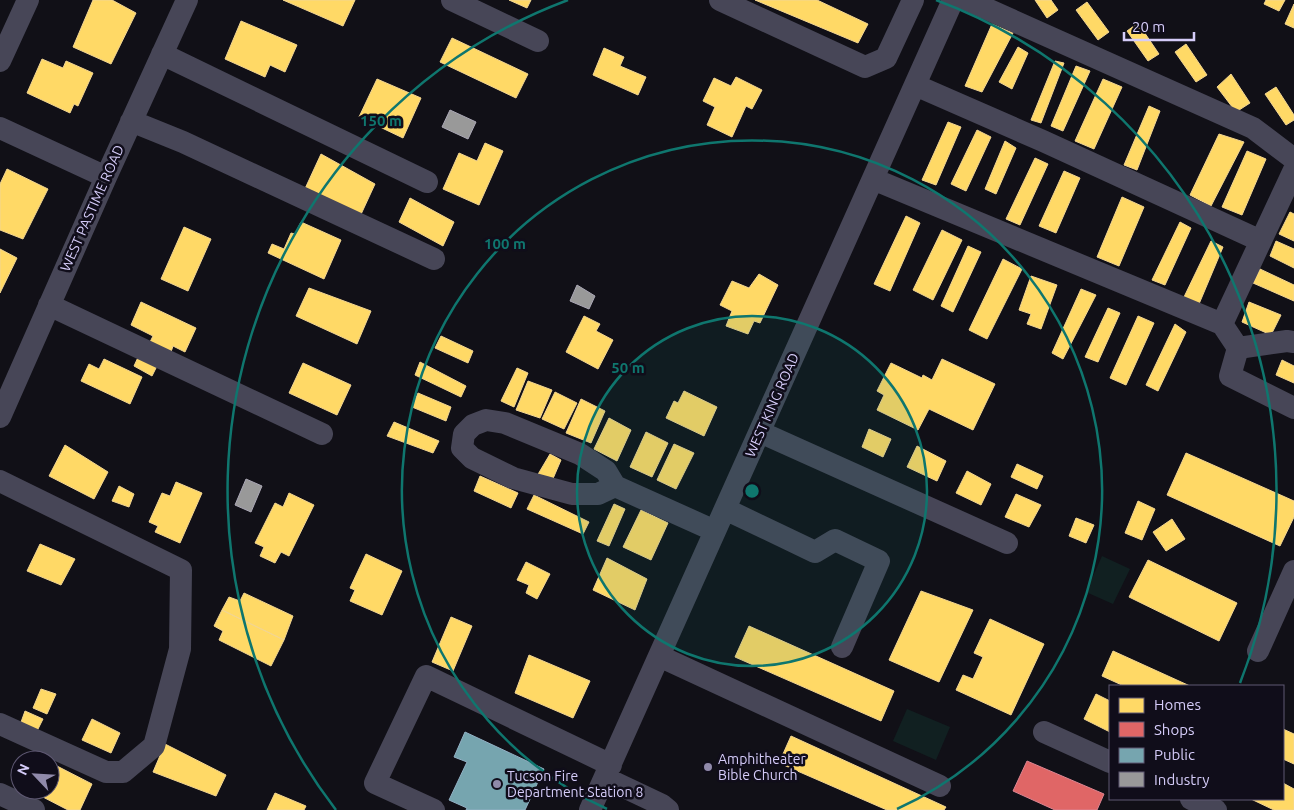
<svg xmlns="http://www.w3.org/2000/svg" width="1294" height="810" font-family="Ubuntu,sans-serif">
  <rect width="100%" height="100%" fill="#111017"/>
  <!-- green -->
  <path fill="#112021" d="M1102 556 1130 569 1113 604 1086 592Z
    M907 709 950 727 936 760 893 741Z"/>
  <!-- homes -->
  <path fill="#ffd966" stroke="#f2d592" d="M93 0H112L136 13 111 64 73 47Z
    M283 0H355L343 26Z
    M509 0H531L527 8Z
    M755 0H817L868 24 858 43Z
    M1035 0H1051L1058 10 1047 18Z
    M1266 0H1285L1279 11 1264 4Z
    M1087 2 1109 32 1098 40 1076 10Z
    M1294 4V28L1285 24Z
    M241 21 297 45 285 72 270 65 265 77 225 59Z
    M1138 23 1159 54 1148 61 1127 31Z
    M992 24 1013 33 982 92 965 86Z
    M452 38 528 74 516 98 440 62Z
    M1186 44 1207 75 1196 82 1175 52Z
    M1018 47 1028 53 1012 89 999 82Z
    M604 48 624 57 620 66 646 77 638 95 593 75Z
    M42 59 63 68 66 61 93 73 78 106 74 104 70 113 27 93Z
    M1055 61 1064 63 1041 123 1031 120Z
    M1076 66 1090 71 1063 131 1051 126Z
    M1231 74 1250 103 1236 112 1217 87Z
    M736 77 762 90 752 109 746 106 732 137 707 125 715 107 703 101 714 78 731 86Z
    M377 79 421 98 403 138 359 117Z
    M1103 79 1122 87 1094 149 1075 141Z
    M1276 87 1294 115V120L1286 125 1265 94Z
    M1149 106 1160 111 1137 170 1124 165Z
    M948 122 961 127 936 185 922 180Z
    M977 130 991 137 966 191 951 184Z
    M1219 134 1244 142 1211 206 1190 195Z
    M1005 141 1016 148 996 194 985 189Z
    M485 143 503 151 479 205 443 189 459 153 477 161Z
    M1247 151 1266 159 1242 215 1222 207Z
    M321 154 375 184 357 223 303 193Z
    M1035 158 1048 164 1020 225 1006 219Z
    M7 169 48 189 23 239 0 230V184Z
    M1064 171 1080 178 1056 233 1039 226Z
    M1122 197 1144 207 1119 266 1097 257Z
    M410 198 454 222 443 246 399 222Z
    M1290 212 1294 214V241L1279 234Z
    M906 216 920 223 890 291 874 284Z
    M301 222 341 240 324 279 268 253 272 244 284 249 291 233 295 234Z
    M1180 222 1191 228 1165 285 1152 280Z
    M184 227 211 239 188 291 161 279Z
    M942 230 962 240 933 300 913 290Z
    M1211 241 1223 247 1199 304 1184 297Z
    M1276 241 1294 249V268L1270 256Z
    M968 246 981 252 953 312 941 306Z
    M0 249 17 258 0 293Z
    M1003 259 1022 269 987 339 969 330Z
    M1260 269 1294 285V301L1253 283Z
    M759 274 778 285 760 323 754 321 748 334 726 326 732 311 720 305 732 281 749 288Z
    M1031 276 1057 285 1041 329 1027 324 1031 314 1019 310Z
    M309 288 371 311 357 344 296 316Z
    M1081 289 1096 295 1063 359 1052 353Z
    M141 302 196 328 185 352 173 346 171 352 150 342 153 336 131 325Z
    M1249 302 1281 315 1271 335 1242 322Z
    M1108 308 1120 313 1098 362 1085 357Z
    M584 316 600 324 596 331 613 340 598 369 566 352Z
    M1138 316 1154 323 1126 385 1110 378Z
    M1175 324 1186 332 1158 391 1146 385Z
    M441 336 473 351 468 363 435 348Z
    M140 353 159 362 152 376 134 366Z
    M104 359 142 377 130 404 81 381 89 364 99 369Z
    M942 359 995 384 973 430 929 409 918 430 877 410 884 395 877 391 891 363 922 378 923 375 932 380Z
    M1282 360 1294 366V383L1276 375Z
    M420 362 466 386 461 397 415 375Z
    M303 363 351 385 337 415 289 393Z
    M517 368 528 373 514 407 501 401Z
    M528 381 552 390 540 418 516 410Z
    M684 391 717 407 704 436 666 418 674 401 678 403Z
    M555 392 577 403 564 429 542 419Z
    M418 393 451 407 446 421 412 407Z
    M581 399 605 411 591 443 566 433Z
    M609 418 631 430 617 461 594 449Z
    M394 422 439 441 433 453 387 436Z
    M869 429 891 439 883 457 862 447Z
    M646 432 668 443 652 477 630 467Z
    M674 444 694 453 676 489 657 480Z
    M65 445 108 472 94 499 49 476Z
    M917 446 946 461 937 481 907 467Z
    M1186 453 1294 501V517L1280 546 1167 495Z
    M550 454 561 460 552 481 537 476Z
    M1017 464 1043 476 1037 489 1011 477Z
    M967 471 991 484 981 505 956 493Z
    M480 476 518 493 511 508 474 491Z
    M176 482 202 493 180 543 155 532 158 526 149 522 162 493 170 496Z
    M119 486 134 494 129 507 112 501Z
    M289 493 314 505 289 556 281 552 275 563 260 556 264 547 255 543 275 503 283 507Z
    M1016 494 1041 505 1029 527 1005 517Z
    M534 495 589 522 583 534 527 509Z
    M1138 501 1155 509 1142 540 1125 533Z
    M614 504 625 509 609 546 597 541Z
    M641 510 668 523 651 560 623 547Z
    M1076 518 1094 525 1086 543 1069 536Z
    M1172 519 1185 539 1166 551 1153 532Z
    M40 544 75 559 61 585 27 571Z
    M366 554 402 571 382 615 350 601 355 590 350 588Z
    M607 558 647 579 635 610 593 590Z
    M1148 560 1237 603 1219 641 1129 597Z
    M526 562 550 574 537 599 526 593 529 585 517 580Z
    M921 591 973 610 939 682 889 660Z
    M244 593 293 616 284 640 222 610 229 597 240 601Z
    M222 610 284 640 271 666 219 640 223 631 214 626Z
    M451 617 472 626 453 671 432 662Z
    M990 619 1044 644 1011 715 956 690 963 675 973 679 983 657 974 653Z
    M749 626 894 691 881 721 735 657Z
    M1113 651 1190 686H1124L1102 676Z
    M529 655 590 681 573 718 515 693Z
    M41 689 56 694 47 714 33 708Z
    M1096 694 1110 701V732L1084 719Z
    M25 711 43 719 36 733 20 725Z
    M92 719 120 733 111 753 82 740Z
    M1283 729 1294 734V764L1283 759Z
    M791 736 946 807 944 810H887L779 763Z
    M165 744 226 775 216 796 153 772Z
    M55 765 92 784 80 810H68L41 796 44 790H50V777Z
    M1283 783 1294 789V810H1274L1251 799H1283Z
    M275 793 306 806 304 810H267Z"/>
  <!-- shops -->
  <path fill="#e06666" stroke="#dd8592" d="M1027 761 1104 794 1097 810H1055L1013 791Z"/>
  <!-- public -->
  <path fill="#76a5af" stroke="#92b1c5" d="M465 732 544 769 525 810H466L467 808 449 800 467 762 454 757Z"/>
  <!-- industry -->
  <path fill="#999" stroke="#aba8b6" d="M450 110 476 122 468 139 442 127Z
    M577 285 595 296 589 309 570 301Z
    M246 479 262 486 251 512 235 505Z"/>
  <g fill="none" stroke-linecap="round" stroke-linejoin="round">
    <!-- minor -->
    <path stroke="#474657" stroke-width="22" d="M452 0 538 41
      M720 0 865 67 886 58 913 0
      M967 0 1253 128 1294 159
      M162 54 427 182
      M0 61 28 0
      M915 85 1043 141 1261 241
      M131 121 183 142 434 259
      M0 128 106 177
      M873 179 1222 324 1238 348 1230 376 1294 408
      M49 305 322 434
      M1222 324 1294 170
      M1238 348 1287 341 1294 342
      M0 417 106 177 187 0
      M760 432 1007 543
      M0 481 181 570 180 649 154 746 123 772H106L0 724
      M615 486 598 494H572L513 478 472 458 462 448 464 434 473 425 486 420 505 423 580 454 606 471 615 486 715 531
      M725 509 815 552 835 540 879 561 842 647
      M1258 651 1294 571
      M659 656 940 786
      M1044 732 1110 762
      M605 778 662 805 668 810
      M0 794 34 810
      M1191 799 1216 810
      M434 810 375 783 426 676 611 765
      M590 810 953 0"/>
  </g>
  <!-- distance rings -->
  <circle cx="752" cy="491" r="175" fill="#0f766e" fill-opacity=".12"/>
  <g fill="none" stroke="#0f766e" stroke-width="2.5">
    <circle cx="752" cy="491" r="175"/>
    <path d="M607 809A350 350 0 1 1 897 809"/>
    <path d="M336 810A524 524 0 0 1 568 0M936 0A524 524 0 0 1 1240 683"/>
  </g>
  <!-- markers -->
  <g fill="#908aaa" stroke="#100d1a" stroke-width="2">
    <circle cx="708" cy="767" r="5"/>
    <circle cx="497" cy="784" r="5"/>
  </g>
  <g text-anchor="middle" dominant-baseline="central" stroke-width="5" stroke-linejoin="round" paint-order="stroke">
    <!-- street labels -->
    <g font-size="14" fill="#d5ccf9" stroke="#100d1a">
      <text transform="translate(92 208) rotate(-66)">WEST PASTIME ROAD</text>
      <text transform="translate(772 405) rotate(-66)">WEST KING ROAD</text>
    </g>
    <!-- poi labels -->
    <g font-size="14" fill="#d5ccf9" stroke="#100d1a" text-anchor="start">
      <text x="718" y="759">Amphitheater<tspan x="718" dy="16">Bible Church</tspan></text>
      <text x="507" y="776">Tucson Fire<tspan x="507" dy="16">Department Station 8</tspan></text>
    </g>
  </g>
  <circle cx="752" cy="491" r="8" fill="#0f766e" stroke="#100d1a" stroke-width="2.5"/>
  <g font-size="15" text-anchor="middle" font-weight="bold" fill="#0f766e" stroke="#100d1a" stroke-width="5" stroke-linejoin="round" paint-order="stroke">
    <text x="381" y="126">150 m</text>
    <text x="505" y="249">100 m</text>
    <text x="628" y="373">50 m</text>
  </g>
  <!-- legend -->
  <rect x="1109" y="685" width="175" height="115" fill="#100d1a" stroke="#5f5973"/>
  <rect x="1119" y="698" width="25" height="15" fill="#ffd966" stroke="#5f5973"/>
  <text x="1154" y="710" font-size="15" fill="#d5ccf9">Homes</text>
  <rect x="1119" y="722" width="25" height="15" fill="#e06666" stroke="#5f5973"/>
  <text x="1154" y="735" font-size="15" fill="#d5ccf9">Shops</text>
  <rect x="1119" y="748" width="25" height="15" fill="#76a5af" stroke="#5f5973"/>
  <text x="1154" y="760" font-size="15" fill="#d5ccf9">Public</text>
  <rect x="1119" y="772" width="25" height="15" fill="#999999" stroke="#5f5973"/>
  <text x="1154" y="785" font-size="15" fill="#d5ccf9">Industry</text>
  <!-- north arrow -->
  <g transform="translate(35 775) rotate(295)"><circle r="24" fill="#100d1a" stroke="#5f5973"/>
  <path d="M0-4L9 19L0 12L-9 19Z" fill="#908aaa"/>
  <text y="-8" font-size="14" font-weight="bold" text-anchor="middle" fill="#d5ccf9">N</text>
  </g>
  <!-- scale -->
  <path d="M1124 32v8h70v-8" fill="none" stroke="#d5ccf9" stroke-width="2.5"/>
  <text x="1132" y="32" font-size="15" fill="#d5ccf9" stroke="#100d1a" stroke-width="4" paint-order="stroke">20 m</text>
</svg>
